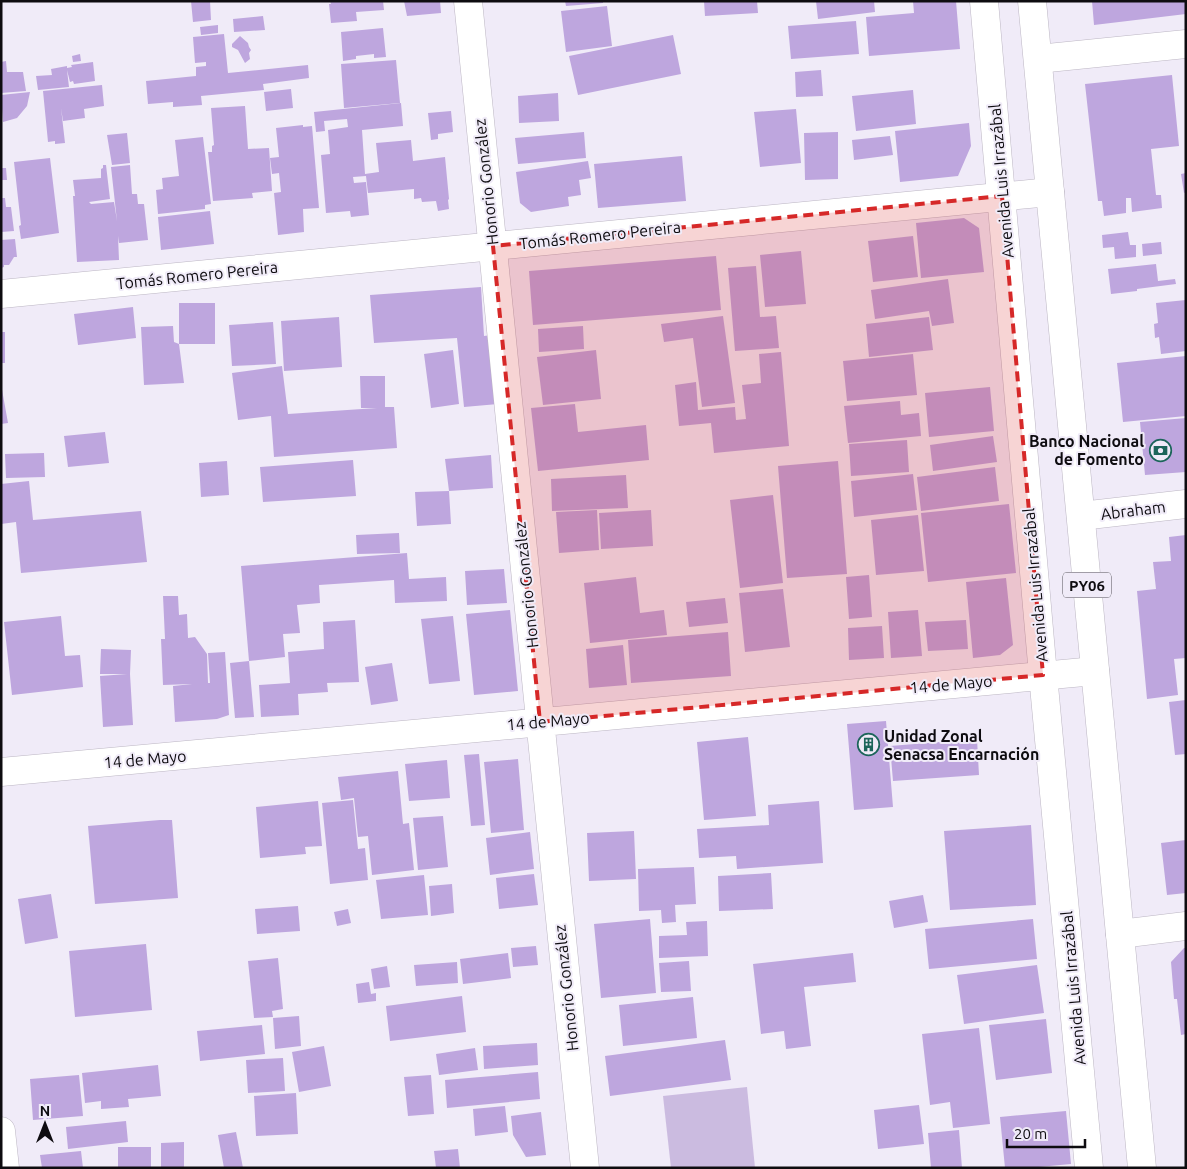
<svg xmlns="http://www.w3.org/2000/svg" width="1187" height="1169" font-family="Ubuntu,sans-serif">
  <rect width="100%" height="100%" fill="#f0ebf8"/>
  <!-- green -->
  <path fill="#cbbbe0" d="M747 1087 755 1168H671L663 1096Z"/>
  <!-- building -->
  <path fill="#bea6de" d="M191 1H210L211 20 193 22Z
    M330 1H383L384 10 356 12 357 21 331 23 329 4H331Z
    M404 1H440L441 13 407 16Z
    M565 1H603V3L566 6Z
    M704 1H757L758 13 705 16Z
    M816 1H874L875 12 818 19Z
    M913 1H956L960 49 869 56 866 17 914 13Z
    M1092 1H1186V14L1094 25Z
    M607 6 612 46 566 52 561 11Z
    M263 16 265 30 234 32 233 19Z
    M856 21 859 54 791 59 788 26Z
    M218 25V33L201 35 200 27Z
    M383 28 386 57 374 58V54L356 56V59L343 61 341 32Z
    M224 34 228 73 308 65 309 78 263 84 264 90 201 96 202 105 173 107V102L148 104 146 81 196 76V67L206 66V62L195 63 193 37Z
    M673 35 681 74 578 95 569 56Z
    M240 36 248 43 249 47 251 50 249 53 250 59 245 63 238 50 232 47V44Z
    M80 54 81 61 73 62 72 56Z
    M396 60 400 103 344 108 341 64Z
    M6 61 7 72H23L26 91 1 93V62Z
    M93 62 95 81 74 84 73 81 70 82 67 70 69 87 38 90 36 76 52 75 51 69 67 66V68L72 67 71 65Z
    M821 70 823 96 796 97 795 72Z
    M1172 75 1179 146 1151 149 1156 195H1161L1162 208 1132 212 1131 198H1126V213L1104 216 1102 201H1098L1085 84Z
    M102 85 104 106 84 109 85 118 63 121 61 108 65 143 55 144V141L48 142 43 91Z
    M291 89 293 108 266 111 264 92Z
    M913 90 916 124 856 131 852 96Z
    M30 92 27 106 17 118 3 122 1 95Z
    M558 93 559 121 519 123 518 96Z
    M401 103 403 126 362 130 365 174 379 172 376 143 411 140 413 161 445 157 449 199 448 200 449 209 438 211 436 201 422 202 421 198 414 199V189L368 193 366 176 353 177 354 183 366 182 369 215 351 217 350 211 326 213 321 155 330 154 328 130 348 127 347 119 324 121 325 131 316 132 314 112Z
    M245 106 248 149 269 148 272 191 252 193 253 198 213 201 208 152H212V146L214 145 211 108Z
    M796 109 801 163 760 167 754 112Z
    M451 111 453 132 438 134V139L431 140 428 113Z
    M969 123 971 146 958 176 900 182 895 131Z
    M303 125V127L312 126 319 208 303 209 304 232 278 235 274 193 281 192 279 173 272 174 270 158 279 157 276 128Z
    M584 132 586 158 518 164 515 138Z
    M838 132V179L805 180 804 133Z
    M127 133 130 163 112 165 107 135Z
    M890 136 893 155 854 160 852 140Z
    M203 137 211 204 205 205V209L158 214 156 190 163 189 162 178 179 176 175 140Z
    M682 156 686 201 598 208 594 164Z
    M50 158 59 233 21 239 19 226 21 225 14 162Z
    M588 161 591 178 579 180 581 195 568 197 569 206 531 212 520 203 516 172Z
    M103 165H106L110 199 89 202 91 204 114 202 117 221 111 167 130 165 132 194H137L138 204H144L148 240 119 243 118 236 119 260 77 262 73 196H75L73 180 101 178V169L103 168Z
    M1 168H6L7 180H1Z
    M1186 173V192L1184 193 1181 174Z
    M1 198H5L6 207H11L14 231 1 232Z
    M210 211 214 244 161 250 158 217Z
    M964 218 979 228 984 272 921 278 916 223Z
    M1128 232 1130 245H1136V257L1115 259 1114 247 1103 248 1102 235Z
    M913 236 918 277 873 282 868 241Z
    M15 239 17 257H14L9 265H4V267L1 268V240Z
    M1161 242 1162 254 1143 256 1142 244Z
    M801 251 806 304 765 307 760 255Z
    M716 256 721 310 533 325 529 271Z
    M1156 264 1158 281 1175 279 1176 284 1137 289V291L1111 294 1108 269Z
    M756 266 760 317 776 316 779 348 735 351 728 268Z
    M948 279 954 323 932 326 929 311 875 319 871 290Z
    M481 287 484 336 491 335 498 404 464 407 457 338 374 343 370 295Z
    M1186 300V351L1161 354 1159 337 1155 338 1154 324 1158 323 1156 303Z
    M179 303H215V344H179Z
    M133 307 136 338 78 345 74 314Z
    M723 316 735 403 702 407 693 338 664 342 661 324Z
    M339 317 342 367 284 371 281 321Z
    M929 317 933 350 869 357 866 324Z
    M273 322 276 364 232 366 229 325Z
    M173 326 174 342 179 344 184 383 144 385 141 327Z
    M583 326 584 349 539 352 538 329Z
    M1 332H5V363H1Z
    M453 350 459 404 431 408 424 354Z
    M596 350 601 399 543 405 537 357Z
    M781 352 789 446 714 453 711 423 679 426 675 385 696 382 698 410 735 407 736 420 746 419 742 385 761 383 759 354Z
    M913 354 917 395 847 401 843 361Z
    M1186 356V416L1123 422 1117 363Z
    M282 366 288 414 377 408H361L360 376H385V407H394L397 448 274 457 271 416 238 420 232 373Z
    M1 384 8 423 1 424Z
    M990 387 994 431 929 437 925 393Z
    M900 401 901 415 919 413 921 436 848 443 844 406Z
    M575 404 578 432 646 425 649 460 538 471 531 408Z
    M1186 418V472L1145 475 1140 422Z
    M105 432 109 463 68 467 64 436Z
    M993 436 997 462 933 471 930 445Z
    M907 440 909 472 851 476 849 444Z
    M44 453 45 477 6 478 5 454Z
    M491 455 493 488 449 491 445 459Z
    M353 460 356 496 263 502 260 467Z
    M227 461 229 495 201 497 199 463Z
    M838 461 847 574 787 578 778 466Z
    M995 467 999 501 921 511 917 477Z
    M913 474 917 510 854 517 851 481Z
    M626 475 628 508 552 511 551 479Z
    M29 481 33 520 141 511 147 562 21 573 16 522 1 524V484Z
    M449 491 451 524 417 526 415 492Z
    M773 495 783 583 740 588 730 500Z
    M1009 504 1016 573 928 582 921 513Z
    M597 510 599 550 559 553 556 512Z
    M651 510 653 546 601 549 599 513Z
    M918 515 924 571 876 575 871 520Z
    M399 533 400 553 357 554 356 535Z
    M1186 535V658L1174 659 1178 695 1147 699 1137 591 1156 589 1153 562 1171 561 1169 537Z
    M407 553 409 579 446 577 447 601 395 603 394 580 319 585 320 603 297 605 300 633 283 634 285 657 249 661 254 717 235 718 230 663 249 661 241 566Z
    M504 569 507 603 467 605 465 571Z
    M869 575 872 617 849 619 846 577Z
    M636 577 640 613 664 610 667 635 590 643 584 583Z
    M1006 578 1013 645 1000 655 973 658 966 582Z
    M783 589 790 647 745 652 739 593Z
    M163 596H178L179 615 187 614 188 638 195 637 207 654 208 683H210L208 653 225 652 229 715 217 719 175 722 173 686 192 684 163 685 161 639H165Z
    M725 598 728 623 689 627 686 602Z
    M510 610 518 691 474 695 466 614Z
    M918 610 922 656 891 658 888 612Z
    M61 616 65 656 80 655 83 687 12 695 4 622Z
    M453 616 460 681 429 684 421 619Z
    M355 620 359 682 327 683 328 692 298 694 299 715 261 717 259 685 290 683 288 652 324 649 323 622Z
    M966 620 968 649 928 651 925 622Z
    M882 626 884 658 849 660 848 628Z
    M728 632 731 676 631 683 628 640Z
    M623 645 627 685 589 688 586 649Z
    M101 649 131 650 130 674 133 725 103 727 100 676 127 674H100Z
    M392 663 398 701 371 705 365 667Z
    M1186 700V754L1175 755 1169 702Z
    M886 721 893 807 854 810 847 724Z
    M748 737 756 816 704 820 697 742Z
    M977 739 979 775 893 781 890 746Z
    M479 754 485 825 471 826 464 755Z
    M518 759 524 830 491 833 484 762Z
    M447 760 450 798 409 801 405 764Z
    M398 771 403 824 409 823 414 870 372 875 368 836 358 837 354 798 341 800 338 777Z
    M353 800 358 849 365 848 368 880 330 884 322 803Z
    M318 801 322 846 305 847 306 854 260 858 256 807Z
    M819 801 823 863 737 869 736 856 699 858 697 829 769 825 768 805Z
    M443 816 448 867 418 870 413 818Z
    M160 820H172L178 898 95 904 88 826Z
    M1031 825 1036 905 950 910 944 831Z
    M634 831 636 879 589 881 587 833Z
    M530 832 534 869 490 875 486 838Z
    M1186 840V893L1167 895 1161 843Z
    M694 867 696 904 675 905 676 922 662 923 661 910 639 911 638 869Z
    M771 873 773 909 719 911 718 876Z
    M534 874 538 905 499 909 496 878Z
    M424 875 428 915 381 919 376 880Z
    M452 884 454 913 431 916 429 886Z
    M51 894 58 938 25 944 18 899Z
    M923 895 928 922 894 928 889 901Z
    M298 906 300 931 257 934 255 909Z
    M348 909 351 923 337 926 334 912Z
    M650 919 656 993 601 998 594 924Z
    M1033 919 1037 959 929 969 925 929Z
    M707 921 708 956 659 958V936L687 935 686 922Z
    M146 944 152 1010 75 1017 69 951Z
    M536 946 538 965 513 967 511 948Z
    M1184 948H1186V1034L1181 1035 1177 999H1174L1171 962Z
    M508 953 511 978 463 984 460 959Z
    M853 953 856 982 804 987 811 1046 786 1049 784 1031 761 1034 753 964Z
    M278 958 283 1009 272 1011 273 1017 254 1018 248 961Z
    M689 961 691 991 661 992 659 963Z
    M457 962 458 983 416 986 414 965Z
    M1037 965 1044 1013 964 1024 957 975Z
    M387 966 390 987 374 989 371 969Z
    M369 982 371 994 376 993V1001L358 1003 356 984Z
    M462 996 466 1032 390 1041 386 1006Z
    M693 997 697 1038 623 1046 619 1005Z
    M299 1016 301 1046 275 1049 273 1018Z
    M1046 1019 1052 1073 996 1080 989 1025Z
    M262 1025 265 1054 200 1061 197 1031Z
    M979 1028 990 1124 953 1128 950 1102 930 1105 922 1034Z
    M725 1040 731 1080 610 1096 605 1056Z
    M537 1043 538 1065 484 1069 483 1046Z
    M324 1046 331 1086 299 1092 292 1052Z
    M475 1048 478 1070 439 1075 436 1054Z
    M283 1058 285 1091 248 1093 246 1060Z
    M158 1065 161 1096 128 1099 129 1107 101 1109V1101L85 1103 82 1073Z
    M538 1072 540 1099 447 1108 445 1080Z
    M79 1075 83 1116 33 1120 30 1079Z
    M431 1075 434 1114 408 1116 404 1077Z
    M296 1093 298 1134 256 1136 254 1096Z
    M919 1105 924 1144 878 1149 874 1110Z
    M505 1106 508 1132 475 1136 473 1109Z
    M1066 1111 1071 1164 1028 1168H1005L1000 1117Z
    M541 1112 546 1155 526 1157 513 1135 511 1116Z
    M126 1121 128 1142 68 1149 66 1127Z
    M959 1130 962 1168H931L928 1133Z
    M236 1132 243 1168H224L218 1135Z
    M184 1142V1168H161V1143Z
    M118 1147H151V1168H118Z
    M458 1149 460 1168H436L434 1151Z
    M81 1151 83 1168H42L40 1155Z"/>
  <g fill="none" stroke-linecap="round" stroke-linejoin="round">
    <defs>
      <path id="minor" d="M468 1 585 1168
        M1038 59 1186 44
        M1 294 1050 192
        M1081 516 1186 504
        M1 772 1095 671
        M1120 934 1186 926
        M1 1131 5 1168"/>
      <path id="highway" d="M984 1 1043 675 1089 1168
        M1032 1 1142 1168"/>
    </defs>
    <!-- minor casing -->
    <use href="#minor" stroke="#bcb6c3" stroke-width="29"/>
    <!-- highway casing -->
    <use href="#highway" stroke="#bcb6c3" stroke-width="29"/>
    <!-- minor -->
    <use href="#minor" stroke="#fff" stroke-width="28"/>
    <!-- highway -->
    <use href="#highway" stroke="#fff" stroke-width="28"/>
  </g>
  <!-- marked area -->
  <path fill="#d62828" fill-opacity="0.2" stroke="#d62828" stroke-width="4" stroke-dasharray="10 6" stroke-linejoin="round" d="M1002 196 1043 675 540 722 493 246Z"/>
  <!-- icons -->
  <defs>
    <symbol id="bank-ring" viewBox="-11 -11 22 22"><circle r="9.5" fill="#f0ebf8" stroke="#1c655a" stroke-width="1.5"/><path d="M-6-4H6V4H-6ZM0-2.3a2.3 2.3 0 1 0 0 4.6a2.3 2.3 0 1 0 0-4.6Z" fill="#1c655a"/></symbol>
    <symbol id="building-ring" viewBox="-11 -11 22 22"><circle r="9.5" fill="#f0ebf8" stroke="#1c655a" stroke-width="1.5"/><path d="M-4-6H4V6H1V3H-1V6H-4ZM-2.5-4.3h1.7v1.8h-1.7ZM.8-4.3h1.7v1.8H.8ZM-2.5-1h1.7V.8h-1.7ZM.8-1h1.7V.8H.8Z" fill="#1c655a"/></symbol>
  </defs>
  <g fill-rule="evenodd">
    <use href="#bank-ring" x="1148" y="438" width="25" height="25"/>
    <use href="#building-ring" x="856" y="732" width="25" height="25"/>
  </g>
  <g text-anchor="middle" dominant-baseline="central" stroke-width="4" stroke-linejoin="round" paint-order="stroke">
    <!-- shield labels -->
    <rect fill="#f0ebf8" stroke="#524f56" stroke-width="1" x="1063" y="572.5" width="48" height="25" rx="4"/>
    <g font-size="15" font-weight="bold" fill="#0e0c10">
      <text x="1087" y="585">PY06</text>
    </g>
    <!-- street labels -->
    <g font-size="16" fill="#0e0c10" stroke="#f0ebf8">
      <text transform="translate(1001 181) rotate(-95)">Avenida Luis Irrazábal</text>
      <text transform="translate(486 182) rotate(-96)">Honorio González</text>
      <text transform="translate(600 235) rotate(-6)">Tomás Romero Pereira</text>
      <text transform="translate(197 275) rotate(-6)">Tomás Romero Pereira</text>
      <text transform="translate(1133 510) rotate(-7)">Abraham</text>
      <text transform="translate(526 585) rotate(-96)">Honorio González</text>
      <text transform="translate(1035 585) rotate(-95)">Avenida Luis Irrazábal</text>
      <text transform="translate(951 684) rotate(-5)">14 de Mayo</text>
      <text transform="translate(548 721) rotate(-5)">14 de Mayo</text>
      <text transform="translate(145 759) rotate(-5)">14 de Mayo</text>
      <text transform="translate(566 988) rotate(-96)">Honorio González</text>
      <text transform="translate(1073 988) rotate(-95)">Avenida Luis Irrazábal</text>
    </g>
    <!-- poi labels -->
    <g font-size="16" font-weight="bold" fill="#0e0c10" stroke="#f0ebf8" text-anchor="end">
      <text x="1144" y="441">Banco Nacional<tspan x="1144" dy="18">de Fomento</tspan></text>
      <text x="884" y="736" text-anchor="start">Unidad Zonal<tspan x="884" dy="18">Senacsa Encarnación</tspan></text>
    </g>
  </g>
  <!-- border -->
  <rect width="1187" height="1169" fill="none" stroke="#0e0c10" stroke-width="5"/>
  <!-- north arrow -->
  <g transform="translate(45 1124)" stroke="#f0ebf8" stroke-width="4" paint-order="stroke">
  <path d="M0-4L9 19L0 12L-9 19Z" fill="#0e0c10"/>
  <text y="-8" font-size="14" font-weight="bold" text-anchor="middle" fill="#0e0c10">N</text>
  </g>
  <!-- scale -->
  <path d="M1007 1139v8h78v-8" fill="none" stroke="#0e0c10" stroke-width="2.5"/>
  <text x="1014" y="1139" font-size="15" fill="#0e0c10" stroke="#f0ebf8" stroke-width="4" paint-order="stroke">20 m</text>
</svg>
